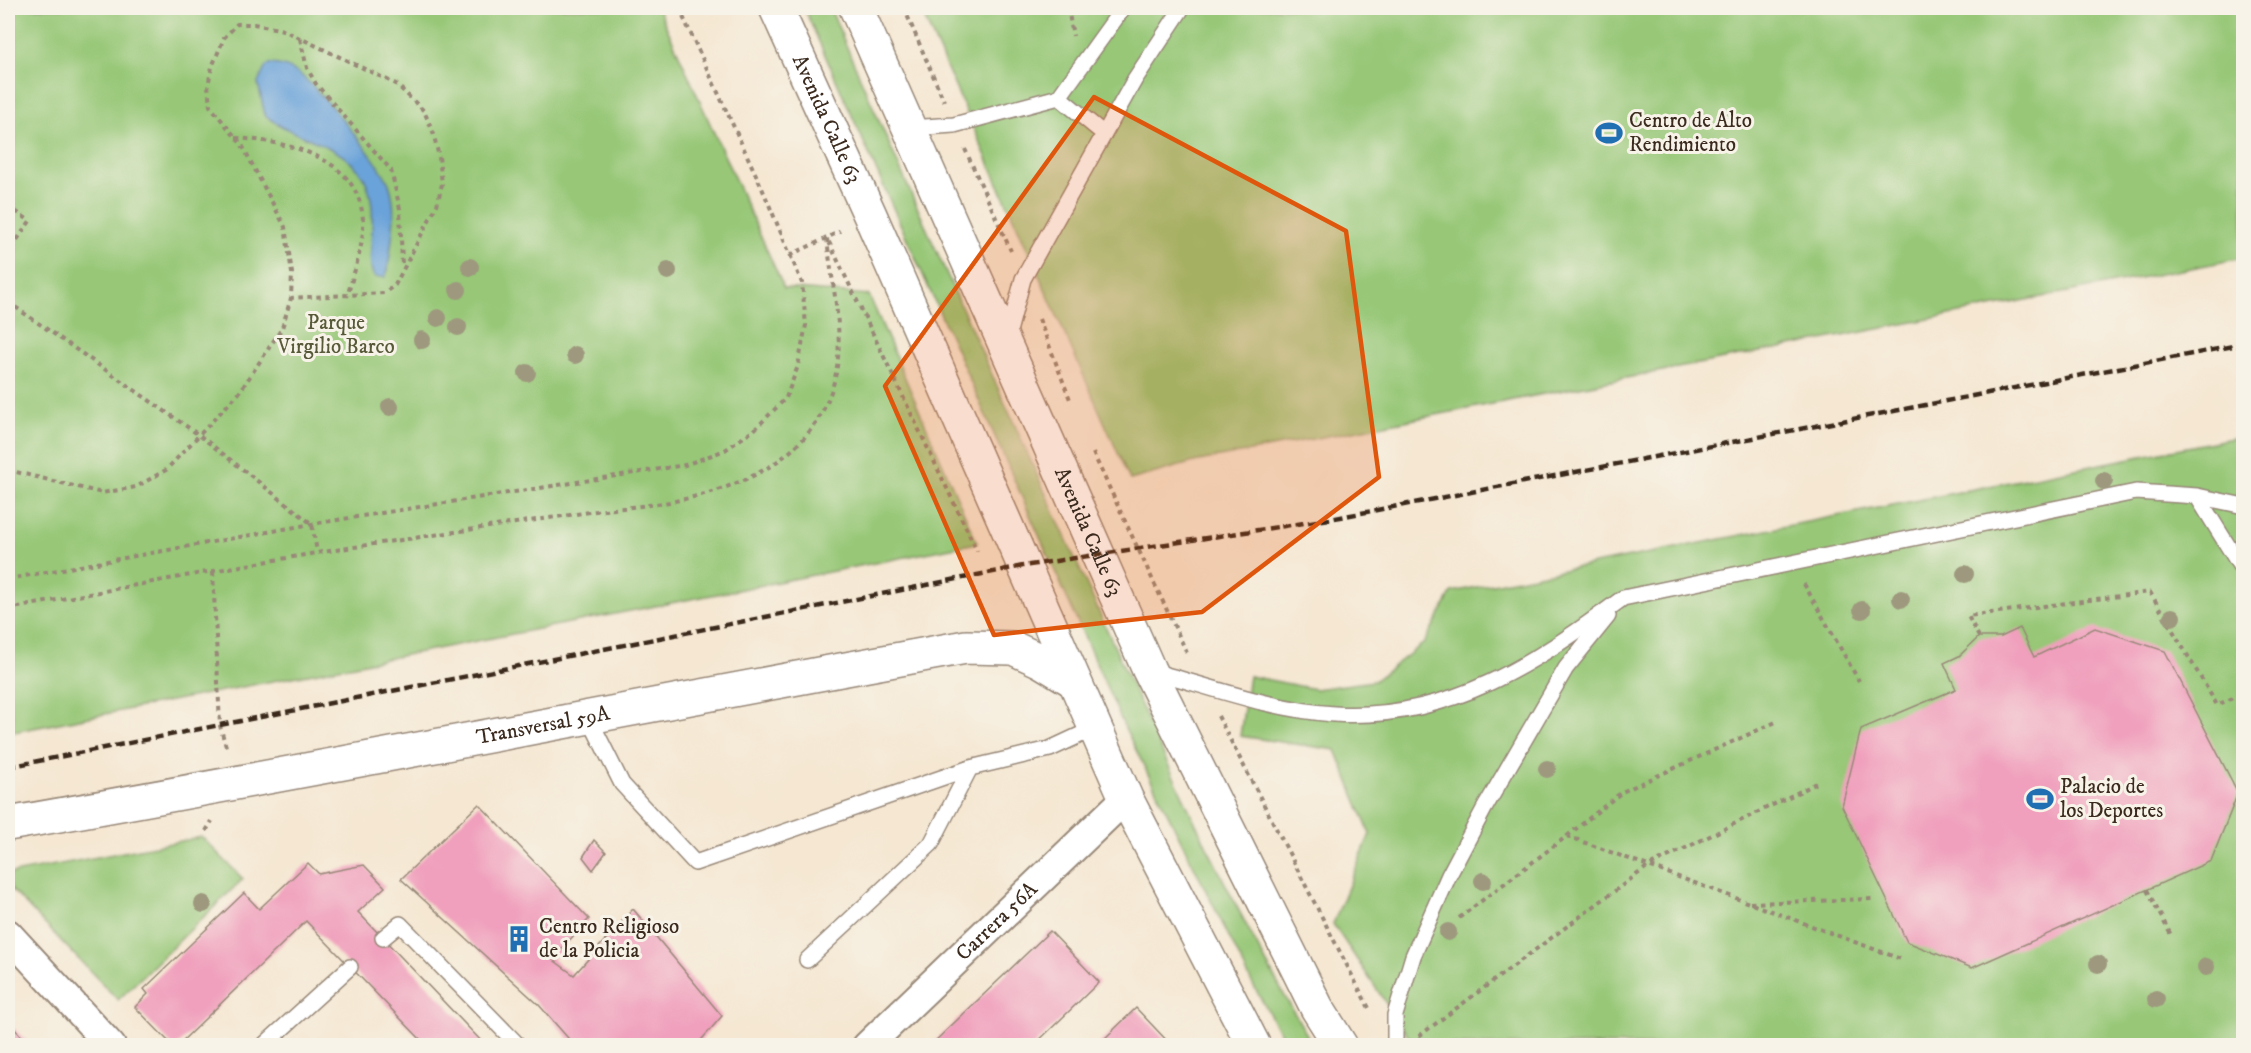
<svg xmlns="http://www.w3.org/2000/svg" width="2251" height="1053" font-family="'IM FELL DW Pica',serif">
  <rect width="100%" height="100%" fill="#f7f3e8"/>
  <filter id="ink" filterUnits="userSpaceOnUse"><feTurbulence type="fractalNoise" baseFrequency=".0167" numOctaves="2"/><feDisplacementMap in="SourceGraphic" scale="12" xChannelSelector="R" yChannelSelector="G"/><feConvolveMatrix kernelMatrix="1 2 1 2 8 2 1 2 1" color-interpolation-filters="sRGB"/></filter>
  <filter id="wash" filterUnits="userSpaceOnUse"><feTurbulence type="fractalNoise" baseFrequency=".008" numOctaves="4" result="noise"/><feDisplacementMap in="SourceGraphic" scale="24" xChannelSelector="R" yChannelSelector="G"/><feGaussianBlur stdDeviation="1.35" result="paint"/><feColorMatrix in="noise" values="0 0 0 0 0 0 0 0 0 0 0 0 0 0 0 0 0 1.4 0 .05"/><feComposite in="paint" operator="in"/></filter>
  <g filter="url(#wash)">
    <rect width="100%" height="100%" fill="#f5e7d2"/>
    <!-- green -->
    <path fill="#97c777" stroke="#69784a" stroke-width="1.5" d="M8 8H658L784 288 869 295 977 543 8 733Z
      M804 8H830C910 194 994 380 1078 565 1151 728 1222 892 1313 1045H1287L1252 983 1124 726Z
      M920 8H2243V258L1194 462 1130 480Z
      M2243 436V1045H1414L1333 924 1370 834 1336 750 1240 736 1249 676 1315 689 1374 681 1424 643 1452 592Z
      M202 837 243 879 118 1000 8 886V874Z"/>
    <!-- water -->
    <path fill="#6ba3d9" stroke="#53667c" stroke-width="1.5" d="M272 64C281 65 290 67 298 73 316 86 385 167 390 187 398 214 391 243 388 270L385 277H375C362 264 384 207 362 175 337 140 296 141 265 115L258 83 266 66Z"/>
    <g id="blocks">
      <!-- building -->
      <path fill="#f09fbc" d="M2020 628 2034 657 2095 628 2165 651 2238 793 2211 861 1972 968 1907 942 1842 806 1861 729 1956 689 1944 663 1959 656 1979 637H2001Z
        M479 804 589 919 552 959 574 975 633 909 722 1016 696 1046H575L539 1005 401 879Z
        M594 840 606 852 593 870 583 857Z
        M308 863 319 874 364 865 385 887 358 912 486 1046H427L306 921 177 1046H173L135 1007 148 994 144 989 244 893 259 909Z
        M1050 931 1099 982 1058 1022 1033 1046H930Z
        M1136 1008 1172 1046H1097Z
        M8 1022 31 1046H8Z"/>
    </g>
  </g>
  <g filter="url(#ink)">
    <use href="#blocks" fill-opacity="0" stroke="#988878" stroke-width="1.5"/>
    <g fill="none" stroke-linecap="round" stroke-linejoin="round">
      <defs>
        <path id="service" d="M1059 97 1104 134
          M910 128 954 125 1059 97 1123 8
          M1007 339 1023 279 1135 79 1182 8
          M2197 496 2244 572
          M1152 671C1211 687 1273 710 1334 714 1449 721 1535 663 1623 598L2136 492 2197 496 2244 506
          M588 716 622 784 695 863 970 768 1050 749 1095 728
          M383 938 400 924 519 1046
          M807 960 931 844 970 768
          M263 1046 350 967
          M1395 1046V1015L1413 956 1449 875 1484 809 1566 668 1608 616"/>
        <g id="minor">
          <path d="M8 934 111 1046"/>
          <path id="s1" d="M867 1046 1126 798"/>
        </g>
        <g id="tertiary">
          <path id="s2" d="M8 824C328 768 646 705 966 647L1013 648 1041 661 1074 681"/>
        </g>
        <g id="secondary">
          <path id="s3" d="M776 8 870 215 1126 798 1254 1046"/>
          <path id="s4" d="M856 8 1149 670 1317 1008 1341 1046"/>
        </g>
      </defs>
      <!-- service casing -->
      <use href="#service" stroke="#988878" stroke-width="18"/>
      <!-- minor casing -->
      <use href="#minor" stroke="#988878" stroke-width="32"/>
      <!-- tertiary casing -->
      <use href="#tertiary" stroke="#988878" stroke-width="36"/>
      <!-- secondary casing -->
      <use href="#secondary" stroke="#988878" stroke-width="36"/>
      <!-- path -->
      <path stroke="#988878" stroke-width="4" stroke-dasharray="4.5 4.5" stroke-linecap="butt" d="M904 8 944 101
        M1068 8 1073 36
        M300 39 307 68 316 84 391 170 400 209 402 266
        M236 138C292 142 366 159 363 229 362 251 353 275 347 297
        M965 149 1011 251
        M8 206 30 221 8 253
        M790 255 827 238 977 551
        M8 302 199 435 312 524 317 552
        M1039 319 1071 402
        M1093 453 1188 655
        M8 470 102 493 136 487 166 470 239 393 282 328 291 298 292 273 285 227 242 145 210 106 208 85 212 67 224 38 237 24H254L283 30 300 38 396 84 424 111 433 132 439 157 442 184 437 205 395 285 384 293 291 298
        M213 572 220 726 227 750
        M8 579 312 524 685 465 725 450 754 430 786 398 798 366 806 325 802 283 762 188 679 8
        M1804 584 1859 681
        M8 609C138 585 269 559 401 540 466 530 531 521 596 511 628 507 662 505 693 497 737 486 780 468 809 432 857 370 834 307 827 238L840 231
        M1979 637 1968 616 2150 592 2217 705 2244 693
        M1218 716 1370 1010
        M206 831 212 821
        M1567 836 1622 792 1778 721
        M2147 890 2171 935
        M1750 903 1872 899
        M1459 918 1567 836 1901 959
        M1419 1036 1647 867 1817 783"/>
      <!-- service -->
      <use href="#service" stroke="#fff" stroke-width="15"/>
      <!-- minor -->
      <use href="#minor" stroke="#fff" stroke-width="28"/>
      <!-- tertiary -->
      <use href="#tertiary" stroke="#fff" stroke-width="33"/>
      <!-- secondary -->
      <use href="#secondary" stroke="#fff" stroke-width="33"/>
      <!-- rail -->
      <path stroke="#3b2a1e" stroke-width="4.5" stroke-dasharray="9 4.5" stroke-linecap="butt" d="M8 767 1023 566 1330 519 2244 344"/>
    </g>
    <!-- trees -->
    <g fill="#9e997e">
      <circle cx="470" cy="267" r="9"/>
      <circle cx="668" cy="271" r="9"/>
      <circle cx="458" cy="290" r="9"/>
      <circle cx="438" cy="318" r="9"/>
      <circle cx="458" cy="327" r="9"/>
      <circle cx="422" cy="340" r="9"/>
      <circle cx="575" cy="355" r="9"/>
      <circle cx="527" cy="373" r="9"/>
      <circle cx="390" cy="407" r="9"/>
      <circle cx="2104" cy="481" r="9"/>
      <circle cx="1965" cy="574" r="9"/>
      <circle cx="1901" cy="599" r="9"/>
      <circle cx="1862" cy="610" r="9"/>
      <circle cx="2172" cy="617" r="9"/>
      <circle cx="1547" cy="769" r="9"/>
      <circle cx="1483" cy="881" r="9"/>
      <circle cx="203" cy="904" r="9"/>
      <circle cx="1448" cy="932" r="9"/>
      <circle cx="2098" cy="964" r="9"/>
      <circle cx="2206" cy="967" r="9"/>
      <circle cx="2156" cy="999" r="9"/>
    </g>
  </g>
  <!-- marked area -->
  <path fill="#df570d" fill-opacity="0.2" stroke="#df570d" stroke-width="4.5" stroke-linejoin="round" d="M1094 97 1346 231 1379 477 1202 612 994 635 885 386Z"/>
  <!-- icons -->
  <defs>
    <symbol id="stadium-bare" viewBox="-9 -9 18 18"><path d="M0-5a6.5 5 0 1 0 0 10a6.5 5 0 1 0 0-10ZM-3.5-1.8h7v3.6h-7Z" fill="#1f6fb2" stroke="#f7f3e8" stroke-width="2.5" paint-order="stroke"/></symbol>
    <symbol id="building-bare" viewBox="-9 -9 18 18"><path d="M-4-6H4V6H1V3H-1V6H-4ZM-2.5-4.3h1.7v1.8h-1.7ZM.8-4.3h1.7v1.8H.8ZM-2.5-1h1.7V.8h-1.7ZM.8-1h1.7V.8H.8Z" fill="#1f6fb2" stroke="#f7f3e8" stroke-width="2.5" paint-order="stroke"/></symbol>
  </defs>
  <g fill-rule="evenodd">
    <use href="#stadium-bare" x="1590" y="114" width="38" height="38"/>
    <use href="#stadium-bare" x="2021" y="780" width="38" height="38"/>
    <use href="#building-bare" x="500" y="920" width="38" height="38"/>
  </g>
  <g text-anchor="middle" dominant-baseline="central" stroke-width="6" stroke-linejoin="round" paint-order="stroke">
    <!-- street labels -->
    <g font-size="21" fill="#3b2a1e" stroke="#f7f3e8">
      <text stroke="none"><textPath href="#s3" startOffset="122">Avenida Calle 63</textPath></text>
      <text stroke="none"><textPath href="#s4" startOffset="573">Avenida Calle 63</textPath></text>
      <text stroke="none"><textPath href="#s2" startOffset="544">Transversal 59A</textPath></text>
      <text stroke="none"><textPath href="#s1" startOffset="180">Carrera 56A</textPath></text>
    </g>
    <!-- poi labels -->
    <g font-size="21" fill="#3b2a1e" stroke="#f7f3e8" text-anchor="start">
      <text x="1629" y="121">Centro de Alto<tspan x="1629" dy="24">Rendimiento</tspan></text>
      <text x="2060" y="787">Palacio de<tspan x="2060" dy="24">los Deportes</tspan></text>
      <text x="539" y="927">Centro Religioso<tspan x="539" dy="24">de la Policia</tspan></text>
    </g>
    <!-- park labels -->
    <g font-size="21" fill="#575939" stroke="#f7f3e8">
      <text x="336" y="323">Parque<tspan x="336" dy="24">Virgilio Barco</tspan></text>
    </g>
  </g>
  <!-- margin -->
  <rect width="2251" height="1053" fill="none" stroke="#f7f3e8" stroke-width="30"/>
</svg>
